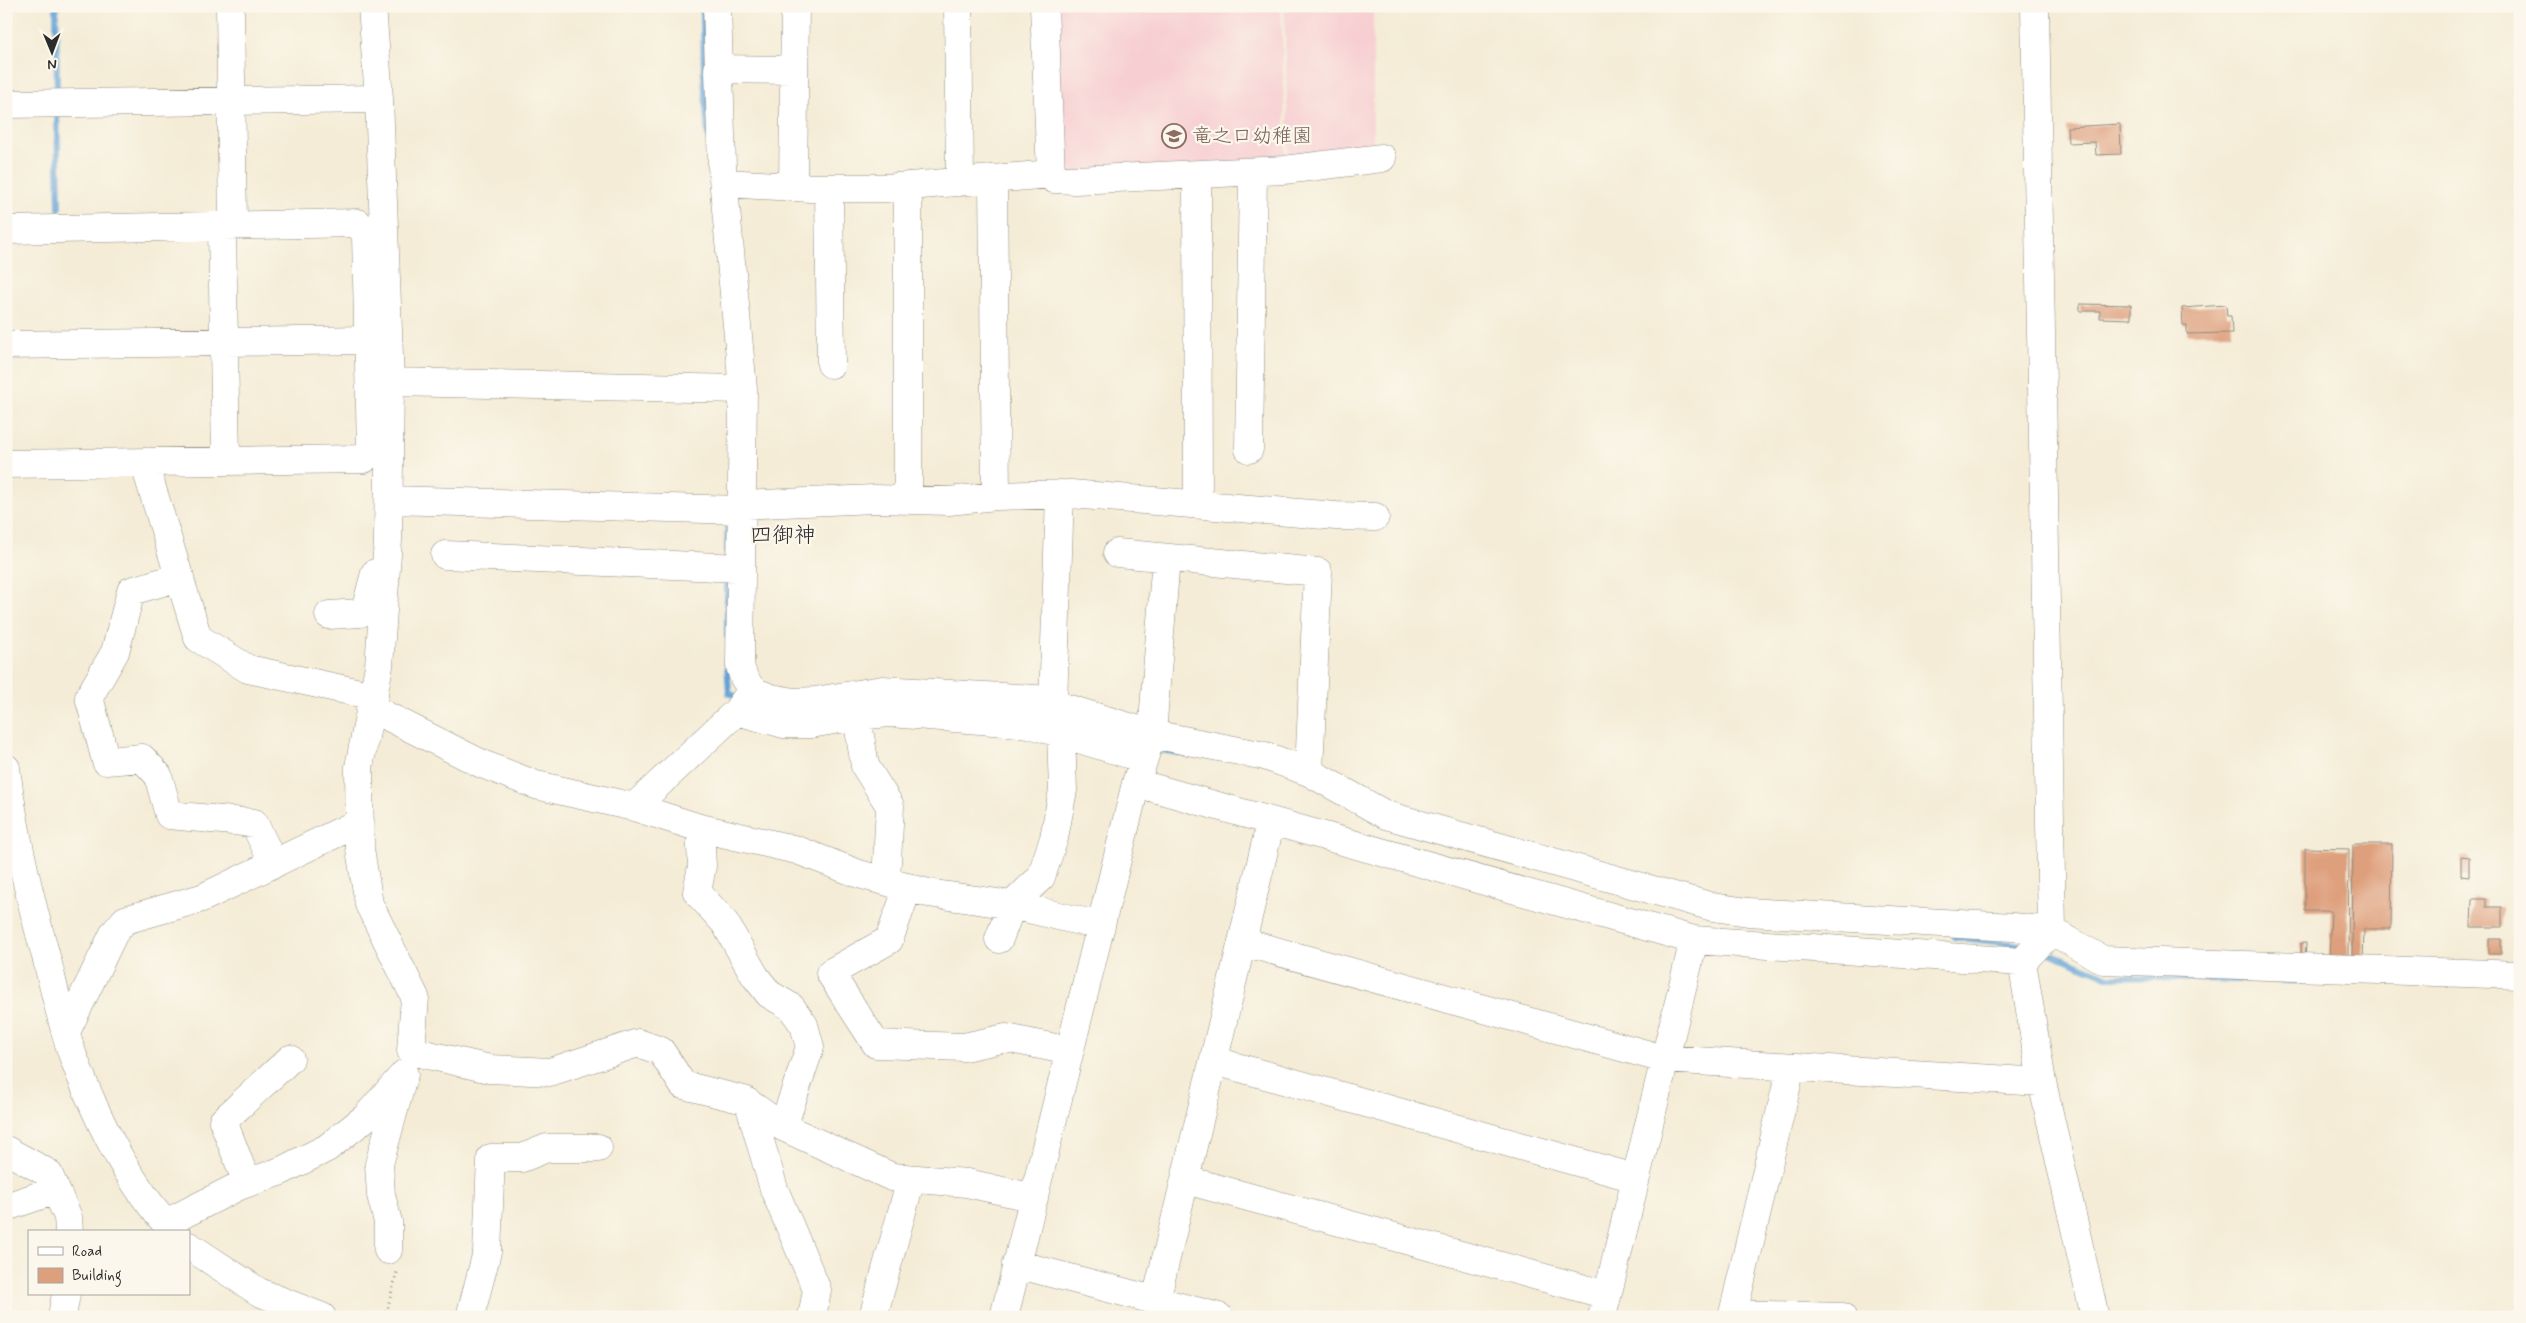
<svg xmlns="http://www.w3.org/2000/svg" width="2526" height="1323" font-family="Mynerve,'Klee One',sans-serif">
  <rect width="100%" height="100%" fill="#fbf7ec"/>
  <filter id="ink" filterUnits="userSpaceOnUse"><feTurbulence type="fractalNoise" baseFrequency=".02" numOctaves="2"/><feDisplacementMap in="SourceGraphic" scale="10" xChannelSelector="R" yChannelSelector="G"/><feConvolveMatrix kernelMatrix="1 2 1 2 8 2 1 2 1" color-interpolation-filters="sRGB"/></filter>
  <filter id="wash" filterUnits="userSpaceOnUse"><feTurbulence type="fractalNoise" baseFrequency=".0096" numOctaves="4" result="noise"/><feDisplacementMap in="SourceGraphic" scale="20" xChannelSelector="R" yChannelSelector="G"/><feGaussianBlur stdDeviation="1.12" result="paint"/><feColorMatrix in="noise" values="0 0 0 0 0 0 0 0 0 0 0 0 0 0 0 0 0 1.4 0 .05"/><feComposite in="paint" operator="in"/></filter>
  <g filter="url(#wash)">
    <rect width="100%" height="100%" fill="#f4ecd6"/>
    <!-- built -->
    <path fill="#f7cfd2" d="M1056 6H1281L1286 162 1061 172Z
      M1284 6H1373V151L1289 161Z"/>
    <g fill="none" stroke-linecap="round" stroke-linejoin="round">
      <!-- stream -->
      <path stroke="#64a3d6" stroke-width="6" d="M56 6 57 97
        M703 6 704 74 708 135
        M57 109 59 208
        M727 561 728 516
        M727 574V636
        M727 664 729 693 739 698
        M1155 749 1185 754
        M1954 937 2028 946
        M2042 950 2109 977 2302 981"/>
    </g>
    <g id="blocks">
      <!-- building -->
      <path fill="#de9f7c" d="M2120 124 2121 154 2096 155 2095 142 2068 143 2067 127Z
        M2080 304 2131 305V319L2100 318V311H2080Z
        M2226 305 2227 316H2231L2232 333 2187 334V325H2183L2182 308Z
        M2353 844H2392L2391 929H2364L2363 961H2352Z
        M2305 848 2349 849 2348 959H2329L2331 911H2305Z
        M2461 856 2469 857V877L2461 876Z
        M2472 899H2486V907H2502V927H2471Z
        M2489 939H2501V954H2489Z
        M2301 943H2306L2305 962H2301Z"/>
    </g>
  </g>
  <g filter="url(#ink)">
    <use href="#blocks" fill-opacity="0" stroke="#908c80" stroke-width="1"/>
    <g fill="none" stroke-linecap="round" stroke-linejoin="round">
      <defs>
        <path id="minor" d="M230 6 233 226
          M372 6 379 99 390 382 388 540 379 666 359 767 360 849 369 904 415 997 411 1051 490 1069 550 1072 638 1043 661 1051 683 1085 744 1100 783 1127 892 1177 967 1183 1034 1198
          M717 6 722 167 743 389 740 666 744 678 753 691 771 698 794 702 815 701 882 690 1036 699 1152 734 1265 756 1309 772 1386 815 1713 907 1748 912 2013 927 2052 931 2103 960 2520 975
          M958 6 960 182
          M2035 6 2052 931 2022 962 2042 1082 2095 1317
          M718 69 794 70
          M6 104 379 99
          M1051 174 1054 179 1075 180 1284 170 1382 158
          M1197 175 1198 504
          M993 179 996 496
          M724 183 811 188H886L1051 174 1044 6
          M793 186 795 6
          M829 188 831 364
          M222 227 226 461
          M6 230 358 223 366 235 371 450 364 459 6 464
          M6 345 369 340
          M390 382 743 389
          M1249 449 1253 172
          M144 462 198 638 248 669 374 696
          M389 500 741 510
          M908 500V186
          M741 505 874 499 949 501 996 496 1071 494 1336 516 1375 517
          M1117 553 1318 572 1309 772
          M445 555 741 568
          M180 577 131 591 115 652 89 697 106 761 142 758 158 775 169 815 254 823 274 864
          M329 615 360 613 366 607 375 573
          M854 699 865 766 890 806 886 881
          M1053 704 1060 494
          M371 708 482 764 536 785 634 807 700 828 797 850 859 874 928 893 1012 905 1101 926
          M737 711 784 724H811L857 716 890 713 1030 724 1144 759
          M6 768C14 834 29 896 47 960 55 992 62 1025 73 1056 97 1119 127 1183 174 1232
          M1136 783 1694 940 2022 962
          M634 807 737 711 747 697
          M700 828 702 866 697 892 725 923 755 976 769 994 791 1007 804 1025 810 1047 783 1127
          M908 887 889 940 830 973 876 1044 964 1047 1006 1038 1070 1051
          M999 939 1012 905 1041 877 1054 838 1063 790 1061 734
          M1243 942 1664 1059 2042 1082
          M66 1032 114 933 125 920 202 898 360 822
          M1215 1061 1635 1178
          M749 1103 774 1189 817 1290 812 1317
          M6 1150 48 1173 68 1217 69 1232
          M1186 1180 1607 1295
          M247 1183 223 1121 290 1059
          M6 1207 56 1190
          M166 1223 239 1186 281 1171 327 1148 365 1118 404 1074
          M189 1246 259 1292 322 1317
          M388 1250V1222L381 1195 379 1164 402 1081
          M1016 1264 1219 1317
          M1156 1300 1271 821
          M1733 1314 1791 1067
          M62 1317 66 1294
          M470 1317 487 1252 491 1158H522L547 1148H598
          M873 1317 911 1179
          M1004 1317 1136 783 1152 734 1166 558
          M1602 1317 1694 940
          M1732 1317 1733 1314 1842 1317"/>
      </defs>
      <!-- minor casing -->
      <use href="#minor" stroke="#908c80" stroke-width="29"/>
      <!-- path -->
      <path stroke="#908c80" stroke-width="3" stroke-dasharray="1 4" stroke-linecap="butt" d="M385 1317 397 1272"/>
      <!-- minor -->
      <use href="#minor" stroke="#fff" stroke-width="28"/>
    </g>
  </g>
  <!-- icons -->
  <defs>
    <symbol id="school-ring" viewBox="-11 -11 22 22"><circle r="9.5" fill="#fbf7ec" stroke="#8d6e63" stroke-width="1.5"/><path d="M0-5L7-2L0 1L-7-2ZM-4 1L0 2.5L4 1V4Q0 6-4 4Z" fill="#8d6e63"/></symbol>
  </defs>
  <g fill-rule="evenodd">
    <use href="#school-ring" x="1160" y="122" width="28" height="28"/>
  </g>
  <g text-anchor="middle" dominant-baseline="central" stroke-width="4.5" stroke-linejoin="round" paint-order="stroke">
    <!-- education labels -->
    <g font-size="20" fill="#785e54" stroke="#fbf7ec" text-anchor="start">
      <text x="1192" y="136">竜之口幼稚園</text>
    </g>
    <!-- quarter labels -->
    <g font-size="22" fill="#2b2b2b" stroke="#fbf7ec">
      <text x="783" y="536">四御神</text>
    </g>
  </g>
  <!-- margin -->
  <rect width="2526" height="1323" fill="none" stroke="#fbf7ec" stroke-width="25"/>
  <!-- legend -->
  <rect x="28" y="1230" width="162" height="65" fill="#fbf7ec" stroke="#a8a59f"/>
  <rect x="38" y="1247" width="25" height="8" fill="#ffffff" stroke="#a8a59f"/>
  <text x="72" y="1256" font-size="15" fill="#2b2b2b">Road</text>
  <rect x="38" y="1268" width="25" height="15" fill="#de9f7c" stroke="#a8a59f"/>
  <text x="72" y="1280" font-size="15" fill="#2b2b2b">Building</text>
  <!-- north arrow -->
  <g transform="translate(52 52) rotate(179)" stroke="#fbf7ec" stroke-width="4" paint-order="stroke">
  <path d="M0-4L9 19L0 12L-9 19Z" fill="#2b2b2b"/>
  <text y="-8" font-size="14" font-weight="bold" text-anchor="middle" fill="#2b2b2b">N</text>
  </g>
</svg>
